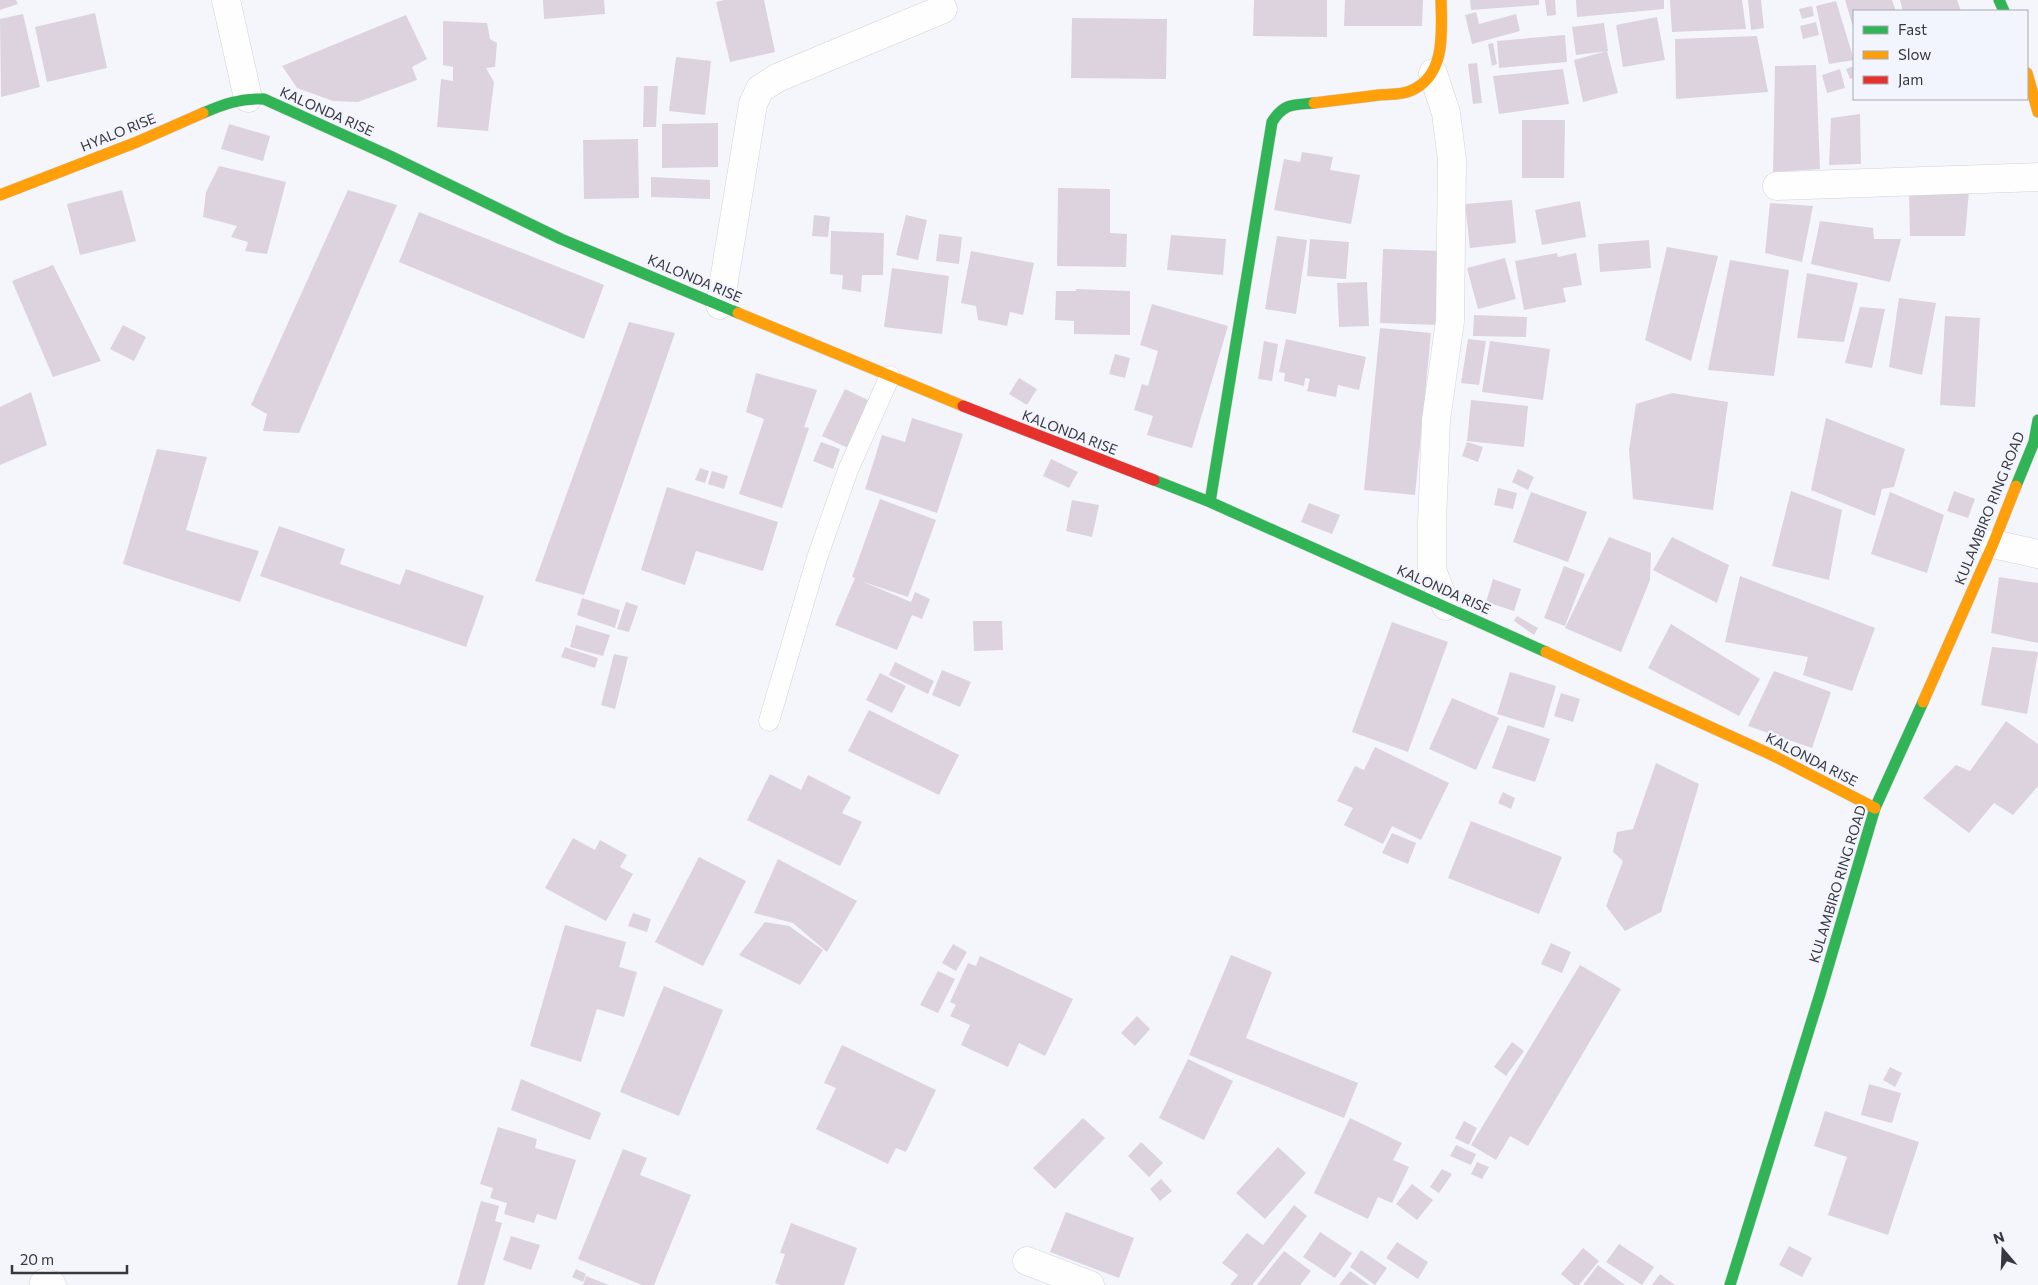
<svg xmlns="http://www.w3.org/2000/svg" width="2038" height="1285" font-family="Commissioner,sans-serif">
  <rect width="100%" height="100%" fill="#f5f6fb"/>
  <!-- building -->
  <path fill="#dcd3de" d="M0 0H16L18 4 0 10Z
    M543 0H604L605 14 544 19Z
    M724 0H764L775 52 730 62 716 2Z
    M1254 0H1327V37L1253 36Z
    M1345 0H1423L1422 26H1344Z
    M1470 0H1539V5L1471 10Z
    M1545 0H1555L1556 15 1547 16Z
    M1576 0H1664V9L1577 17Z
    M1670 0H1742L1746 29 1672 32Z
    M1748 0H1761L1764 28 1751 30Z
    M1845 0H1892L1896 11H1854V30Z
    M1900 0H1957L1961 11H1903Z
    M1836 1 1854 60 1829 64 1816 6Z
    M1812 6 1814 16 1802 19 1799 9Z
    M1476 12 1479 24 1516 14 1520 31 1472 44 1465 15Z
    M95 13 107 68 47 82 35 27Z
    M23 14 40 87 1 97 0 19Z
    M406 15 427 59 412 67 417 80 358 102 333 101 297 88 282 66Z
    M1657 17 1665 60 1623 67 1616 25Z
    M1072 18 1167 19 1166 79 1071 78Z
    M443 21 487 23 490 39 497 43 495 67 486 68 494 82 488 131 437 127 441 79 453 81V67L443 65Z
    M1816 22 1819 35 1803 39 1800 26Z
    M1604 23 1608 51 1576 55 1572 27Z
    M1565 35 1567 62 1499 68 1497 41Z
    M1757 36 1768 92 1676 99 1675 39Z
    M1493 43 1497 64 1492 66 1488 44Z
    M1607 51 1618 93 1583 102 1574 60Z
    M676 57 711 61 705 115 669 111Z
    M1477 63 1482 103 1473 104 1468 64Z
    M1816 65 1820 169 1773 172 1775 66Z
    M1854 66V78L1850 79 1846 69Z
    M1563 69 1569 104 1499 114 1493 76Z
    M1840 69 1845 88 1827 93 1822 75Z
    M644 86H658L656 127H643Z
    M1860 114 1861 164 1829 165 1831 118Z
    M1522 120H1565L1564 178H1522Z
    M718 123V167L662 168V124Z
    M229 124 270 136 263 161 221 149Z
    M638 139 639 198 584 199 583 140Z
    M1302 152 1333 157 1330 170 1360 175 1351 224 1274 210 1284 159 1300 162Z
    M219 166 286 182 267 254 245 251 248 242 231 237 237 226 203 217 206 192Z
    M651 177 710 180V199L651 197Z
    M1058 188 1110 189V233L1127 234 1126 267 1057 266Z
    M122 190 136 241 80 255 67 204Z
    M348 190 397 205 299 433 263 431 267 414 251 405Z
    M1969 191 1965 236H1910L1909 193Z
    M1512 200 1516 243 1470 248 1465 204Z
    M1580 201 1586 237 1542 245 1535 210Z
    M1770 203 1813 206 1802 262 1765 253Z
    M419 212 604 285 584 339 399 262Z
    M814 215 830 217 828 237 812 236Z
    M906 215 927 220 918 260 896 255Z
    M1820 221 1873 228 1874 239H1901L1890 282 1811 264Z
    M831 231 884 233 883 275H862L861 292 842 289 843 275 830 274Z
    M939 234 962 237 959 264 936 261Z
    M1171 235 1226 239 1223 275 1167 270Z
    M1277 236 1307 240 1296 314 1265 309Z
    M1310 239 1349 242 1346 279 1307 276Z
    M1649 240 1651 268 1600 272 1598 244Z
    M1667 247 1718 256 1691 361 1645 340Z
    M1383 249 1441 251 1438 325 1380 323Z
    M971 251 1034 263 1023 315 1010 312 1007 326 978 320 976 306 961 303Z
    M1557 253 1558 257 1576 253 1582 285 1563 288 1566 302 1524 310 1515 261Z
    M1505 258 1516 299 1478 309 1467 268Z
    M1730 260 1789 270 1774 376 1708 370Z
    M53 265 101 361 53 377 12 281Z
    M892 268 949 276 942 334 884 327Z
    M1807 273 1858 283 1844 342 1797 338Z
    M1367 282 1369 326 1339 327 1337 283Z
    M1076 289 1130 291V335L1074 334V321L1055 320 1056 291H1076Z
    M1899 298 1936 303 1922 375 1889 367Z
    M1152 304 1228 326 1192 448 1147 435 1153 416 1134 410 1142 384 1148 386 1158 351 1140 345Z
    M1860 307 1885 309 1872 368 1845 363Z
    M1474 315 1527 317 1526 337 1473 336Z
    M1945 316 1980 318 1975 407 1940 405Z
    M629 322 675 333 584 595 535 581Z
    M123 325 146 337 134 361 110 349Z
    M1380 328 1431 333 1415 495 1364 490Z
    M1286 339 1366 357 1359 390 1338 385 1336 397 1307 391 1310 379 1305 378 1304 386 1284 381 1285 373 1279 372Z
    M1468 339 1486 341 1479 385 1461 383Z
    M1264 341 1278 344 1272 381 1258 379Z
    M1490 341 1550 349 1543 400 1482 392Z
    M1115 354 1130 358 1125 378 1109 374Z
    M756 373 817 390 804 427 809 428 782 508 739 494 764 419 746 412Z
    M1019 378 1037 389 1027 405 1009 394Z
    M845 389 870 401 848 448 822 436Z
    M31 392 47 445 0 465V407Z
    M1672 393 1728 402 1713 510 1633 499 1629 450 1636 404Z
    M1471 400 1528 406 1524 447 1467 441Z
    M912 418 963 434 937 513 865 489 882 435 905 442Z
    M1826 418 1905 449 1894 487 1882 489 1875 516 1811 490Z
    M821 442 840 449 833 469 813 461Z
    M1467 442 1483 447 1478 462 1462 456Z
    M157 449 207 457 186 530 259 551 240 602 123 564Z
    M1051 459 1078 472 1069 488 1043 476Z
    M700 468 709 471 705 483 695 480Z
    M1518 469 1534 477 1528 490 1512 482Z
    M712 471 728 476 724 489 708 484Z
    M667 487 778 522 763 571 696 551 685 585 641 570Z
    M1498 488 1517 493 1513 509 1494 505Z
    M1791 491 1842 510 1829 580 1772 566Z
    M1954 491 1975 499 1968 518 1947 511Z
    M1531 492 1587 512 1568 562 1513 542Z
    M1890 492 1944 515 1927 573 1871 554Z
    M880 499 936 520 908 597 861 581 911 602 915 592 930 599 922 619 912 615 897 650 835 625 855 578 852 577Z
    M1072 500 1099 505 1092 537 1066 531Z
    M1309 503 1340 515 1332 534 1301 522Z
    M279 526 345 549 340 564 400 585 406 569 484 596 466 647 260 576Z
    M1609 537 1651 553 1650 580 1621 652 1565 628Z
    M1672 537 1729 565 1717 603 1653 570Z
    M1564 566 1585 574 1565 626 1544 618Z
    M1740 576 1875 628 1852 691 1803 675 1808 657 1725 642Z
    M1999 577 2038 583V643L1991 633Z
    M1493 579 1521 589 1514 611 1486 602Z
    M582 598 620 610 615 628 577 615Z
    M626 602 638 606 629 632 617 629Z
    M1517 616 1538 628 1534 635 1514 621Z
    M973 621H1002L1003 650 974 651Z
    M1392 622 1448 642 1408 752 1352 732Z
    M1671 624 1760 679 1739 716 1648 668Z
    M576 625 610 635 603 656 570 647Z
    M565 647 598 658 595 668 561 657Z
    M1992 647 2038 652 2027 714 1981 705Z
    M614 654 628 657 615 709 601 705Z
    M895 662 934 681 928 694 889 675Z
    M942 670 971 682 960 707 932 695Z
    M1774 671 1831 692 1812 748 1748 726Z
    M1510 672 1556 686 1544 728 1497 714Z
    M880 673 906 686 892 713 866 700Z
    M1561 693 1580 699 1573 722 1554 716Z
    M1452 698 1499 718 1476 770 1429 749Z
    M869 710 959 755 939 795 848 751Z
    M2006 721 2038 744V786L2013 815 1994 803 1969 833 1923 798 1956 765 1970 771Z
    M1508 725 1550 739 1535 782 1492 768Z
    M1375 747 1449 783 1421 840 1392 826 1383 844 1344 825 1353 808 1337 801 1355 766 1364 770Z
    M1656 763 1699 784 1661 912 1625 931 1606 906 1623 861 1613 852 1617 832 1633 829Z
    M770 774 801 790 808 775 851 797 842 813 862 822 840 866 747 820Z
    M1503 792 1515 798 1511 809 1498 803Z
    M1471 821 1562 857 1539 914 1448 878Z
    M1392 833 1416 843 1408 864 1382 853Z
    M573 838 595 850 600 840 627 855 620 867 633 874 606 921 545 888Z
    M699 857 746 881 703 966 655 942Z
    M778 859 857 901 827 952 793 923 754 913Z
    M633 913 651 919 647 932 628 926Z
    M765 922 789 926 823 950 800 985 739 955Z
    M565 925 626 942 619 967 637 972 624 1017 597 1009 581 1062 530 1046Z
    M1551 943 1571 952 1562 973 1541 964Z
    M953 944 967 952 956 971 942 963Z
    M1231 955 1272 972 1246 1038 1358 1083 1344 1118 1189 1055Z
    M980 956 1073 999 1045 1056 1019 1043 1008 1067 961 1045 970 1025 950 1016 956 1005 950 1002 968 963 976 966Z
    M1580 965 1621 989 1528 1146 1510 1136 1496 1160 1471 1145Z
    M938 971 955 979 938 1013 920 1005Z
    M664 986 723 1010 679 1116 620 1092Z
    M1137 1016 1150 1029 1135 1046 1121 1033Z
    M1512 1042 1524 1051 1506 1076 1494 1067Z
    M842 1045 936 1090 906 1152 896 1148 888 1164 816 1129 836 1088 824 1083Z
    M1188 1059 1233 1081 1204 1140 1159 1118Z
    M1890 1067 1902 1073 1895 1087 1883 1080Z
    M521 1079 601 1113 590 1140 511 1110Z
    M1869 1084 1901 1093 1892 1123 1861 1115Z
    M1825 1111 1919 1142 1888 1235 1828 1215 1847 1157 1814 1146Z
    M1083 1118 1105 1138 1055 1189 1033 1168Z
    M1350 1118 1402 1143 1393 1160 1409 1167 1392 1203 1378 1197 1368 1219 1314 1193Z
    M1464 1121 1477 1128 1469 1145 1455 1138Z
    M498 1127 537 1139 535 1148 576 1160 556 1220 537 1214 534 1223 504 1214 507 1203 490 1198 493 1188 480 1184Z
    M1141 1142 1163 1163 1149 1177 1128 1156Z
    M1456 1145 1476 1154 1471 1165 1450 1156Z
    M1278 1147 1306 1173 1265 1219 1236 1193Z
    M623 1149 647 1158 640 1175 691 1195 654 1285H642L578 1259Z
    M1477 1162 1489 1167 1482 1179 1471 1174Z
    M1442 1169 1452 1174 1439 1193 1430 1187Z
    M1161 1179 1172 1191 1160 1201 1150 1189Z
    M1412 1184 1433 1200 1417 1220 1396 1204Z
    M481 1201 499 1206 495 1221 502 1223 484 1285H457Z
    M1294 1205 1307 1216 1252 1285H1230L1238 1275 1222 1263 1247 1233 1263 1245Z
    M1066 1212 1134 1238 1119 1278 1050 1252Z
    M791 1223 857 1248 844 1285H780L775 1283 785 1254 780 1253Z
    M1320 1232 1352 1253 1335 1278 1303 1257Z
    M511 1236 540 1245 531 1270 503 1260Z
    M1397 1242 1428 1262 1418 1279 1386 1258Z
    M1619 1244 1654 1267 1642 1285 1606 1262Z
    M1789 1246 1812 1258 1802 1277 1779 1265Z
    M1583 1248 1599 1261 1579 1285H1574L1561 1274Z
    M1361 1250 1387 1268 1375 1285 1350 1267Z
    M1284 1251 1311 1271 1300 1285H1257Z
    M1598 1265 1625 1285H1583Z
    M576 1269 586 1274 583 1282 572 1277Z
    M1350 1271 1369 1285H1339Z
    M1660 1274 1675 1285H1652Z
    M586 1276 609 1285H583Z"/>
  <g fill="none" stroke-linecap="round" stroke-linejoin="round">
    <defs>
      <path id="lane" d="M769 721 817 558 848 470 890 376"/>
      <path id="street" d="M226 0 248 98
        M1433 73 1446 113 1452 160 1450 321 1436 420 1432 524V570L1446 606
        M1777 186 2038 177
        M720 305 753 104 760 89 777 78 943 9
        M1993 544 2038 554
        M1027 1261 1090 1285
        M44 1283 52 1285"/>
      <path id="fast" d="M1999 0 2004 11
        M203 113C224 104 241 98 264 99L390 156 561 239 738 313
        M1154 480 1210 502 1546 652
        M2016 486 2034 442 2038 420
        M1210 502 1272 122C1284 103 1293 105 1314 103
        M1730 1285 1820 994 1875 808 1923 702"/>
      <path id="slow" d="M2027 73 2038 112
        M1314 103C1336 100 1357 98 1379 95 1389 94 1401 95 1410 91 1446 77 1442 32 1441 0
        M0 195 137 142 203 113
        M738 313 963 406
        M1546 652 1772 755 1875 808
        M1923 702 1993 544 2016 486"/>
      <path id="jam" d="M963 406 1154 480"/>
    </defs>
    <!-- lane casing -->
    <use href="#lane" stroke="#d2d3d7" stroke-width="21"/>
    <!-- street casing -->
    <use href="#street" stroke="#d2d3d7" stroke-width="29"/>
    <!-- fast casing -->
    <use href="#fast" stroke="#d2d3d7" stroke-width="12"/>
    <!-- slow casing -->
    <use href="#slow" stroke="#d2d3d7" stroke-width="12"/>
    <!-- jam casing -->
    <use href="#jam" stroke="#d2d3d7" stroke-width="12"/>
    <!-- lane -->
    <use href="#lane" stroke="#fefefe" stroke-width="20"/>
    <!-- street -->
    <use href="#street" stroke="#fefefe" stroke-width="28"/>
    <!-- fast -->
    <use href="#fast" stroke="#30b455" stroke-width="11"/>
    <!-- slow -->
    <use href="#slow" stroke="#ff9f0a" stroke-width="11"/>
    <!-- jam -->
    <use href="#jam" stroke="#e5322d" stroke-width="11"/>
  </g>
  <g text-anchor="middle" dominant-baseline="central" stroke-width="4.5" stroke-linejoin="round" paint-order="stroke">
    <!-- street labels -->
    <g font-size="14" fill="#37383d" stroke="#f2f4fe">
      <text transform="translate(327 111) rotate(24)">KALONDA RISE</text>
      <text transform="translate(118 132) rotate(-22)">HYALO RISE</text>
      <text transform="translate(695 278) rotate(23)">KALONDA RISE</text>
      <text transform="translate(1070 432) rotate(21)">KALONDA RISE</text>
      <text transform="translate(1989 508) rotate(-68)">KULAMBIRO RING ROAD</text>
      <text transform="translate(1444 589) rotate(24)">KALONDA RISE</text>
      <text transform="translate(1812 759) rotate(27)">KALONDA RISE</text>
      <text transform="translate(1837 884) rotate(-73)">KULAMBIRO RING ROAD</text>
    </g>
  </g>
  <!-- legend -->
  <rect x="1853" y="10" width="175" height="90" fill="#f2f4fe" stroke="#a7a9b1"/>
  <rect x="1863" y="26" width="25" height="8" fill="#30b455" stroke="#a7a9b1"/>
  <text x="1898" y="35" font-size="15" fill="#37383d">Fast</text>
  <rect x="1863" y="51" width="25" height="8" fill="#ff9f0a" stroke="#a7a9b1"/>
  <text x="1898" y="60" font-size="15" fill="#37383d">Slow</text>
  <rect x="1863" y="76" width="25" height="8" fill="#e5322d" stroke="#a7a9b1"/>
  <text x="1898" y="85" font-size="15" fill="#37383d">Jam</text>
  <!-- north arrow -->
  <g transform="translate(2003 1250) rotate(341)" stroke="#f2f4fe" stroke-width="4" paint-order="stroke">
  <path d="M0-4L9 19L0 12L-9 19Z" fill="#37383d"/>
  <text y="-8" font-size="14" font-weight="bold" text-anchor="middle" fill="#37383d">N</text>
  </g>
  <!-- scale -->
  <path d="M12 1265v8h115v-8" fill="none" stroke="#37383d" stroke-width="2.5"/>
  <text x="20" y="1265" font-size="15" fill="#37383d" stroke="#f2f4fe" stroke-width="4" paint-order="stroke">20 m</text>
</svg>
